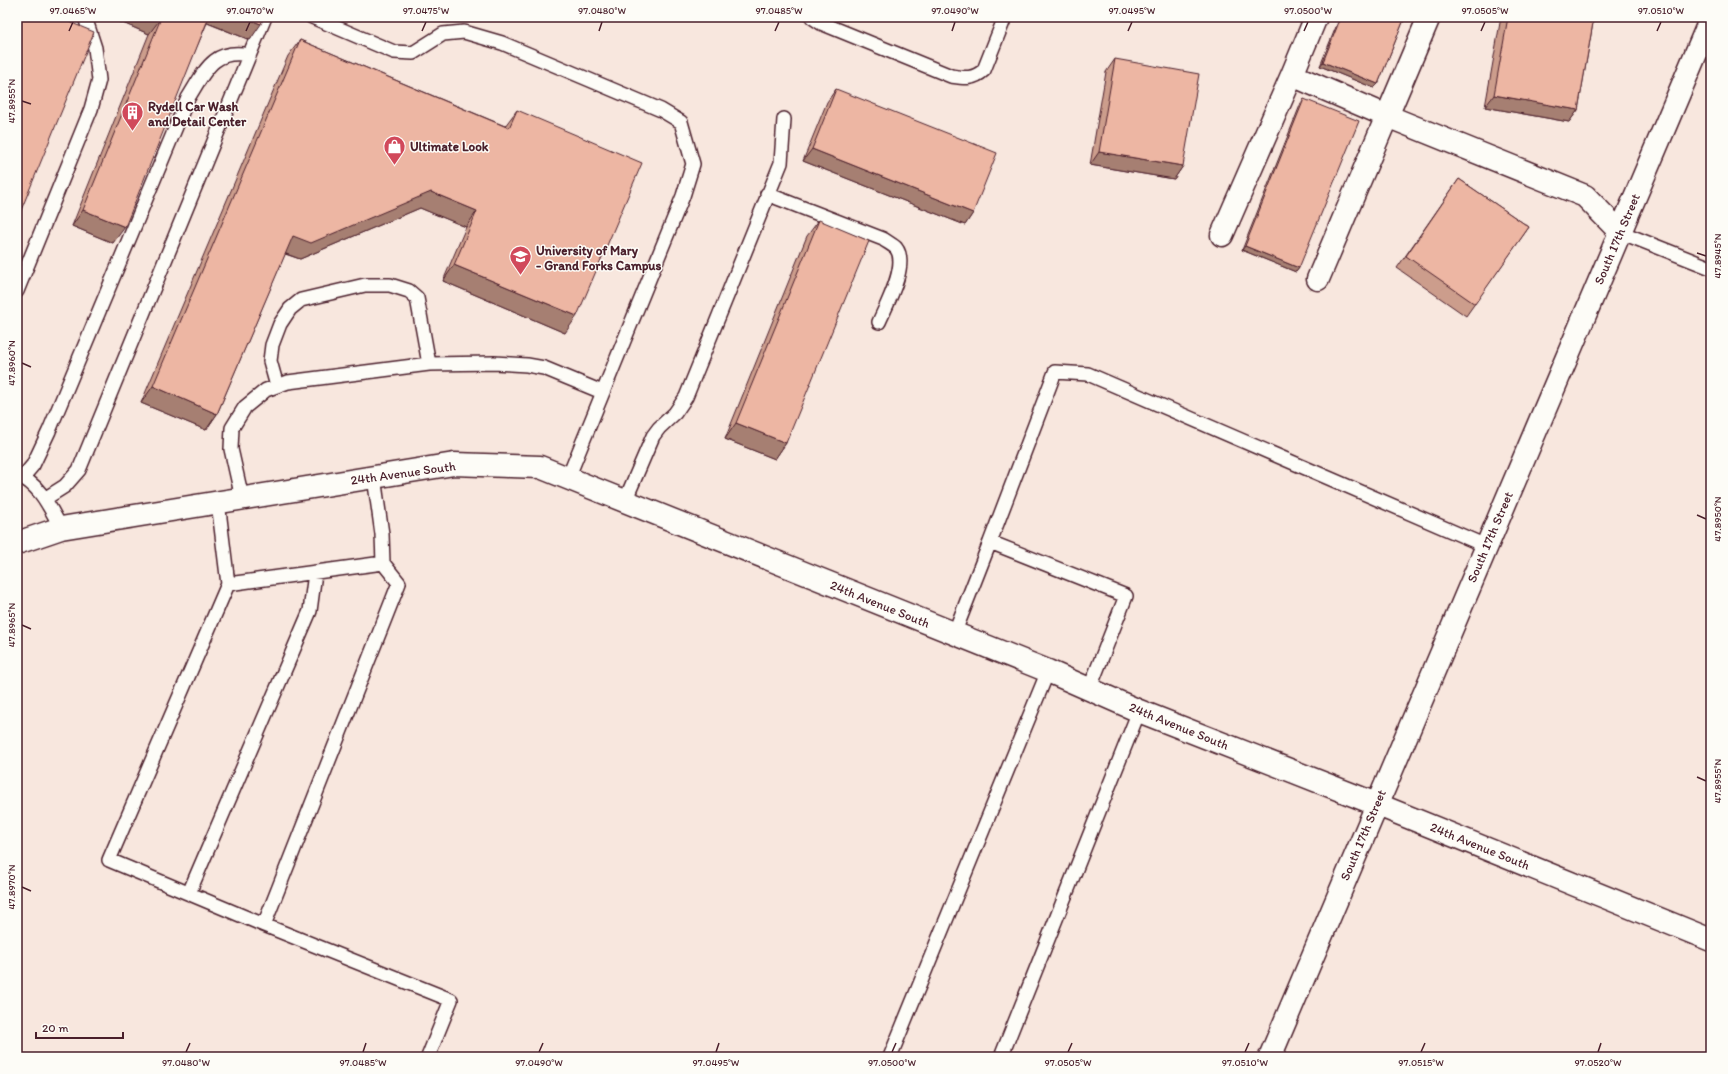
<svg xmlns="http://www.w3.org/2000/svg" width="1728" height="1074" font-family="Itim,sans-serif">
  <rect width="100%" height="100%" fill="#f8e7de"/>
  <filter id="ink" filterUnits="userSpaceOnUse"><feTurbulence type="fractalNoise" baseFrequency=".025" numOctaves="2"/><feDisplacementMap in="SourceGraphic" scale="8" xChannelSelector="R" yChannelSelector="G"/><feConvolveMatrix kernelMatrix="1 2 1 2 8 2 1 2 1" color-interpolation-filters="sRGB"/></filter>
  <g filter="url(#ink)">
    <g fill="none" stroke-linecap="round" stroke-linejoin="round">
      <defs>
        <path id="service" d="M312 17 394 52 413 53 443 34 464 32 502 43 661 110 681 122 693 164 683 196 568 478
          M812 17 821 23 951 76C964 78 973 80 984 70L1005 17
          M767 194 883 239C887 242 893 245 896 248 909 264 886 306 879 322
          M1620 232 1711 268
          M17 291 91 109 99 80 95 48 85 17
          M277 386 270 361 272 345 280 324 290 309 301 300 365 285H390L409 291 417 298 429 364
          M17 475C40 484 50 508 61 528
          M22 478 33 465 49 431 188 98C205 71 213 48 249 55
          M46 498 65 486 79 470 265 17
          M242 498 231 449 232 428 245 407 266 390 288 382 429 364 494 363 527 365 544 368 602 392
          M625 501 653 436 659 428 675 413 686 397 781 163 784 119
          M218 502 228 584 109 860 264 925 399 583 383 563 382 534 374 477
          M228 584 383 563
          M954 634 990 542
          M1089 690 1126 596 990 542 1055 372 1088 374 1486 546
          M189 893 310 611 315 573
          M264 925 451 1000 428 1057
          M890 1057 1048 671
          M1001 1057 1139 711"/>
        <path id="minor" d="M1292 75 1316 17
          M1222 235 1292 75 1387 116 1429 17
          M1318 279 1387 116 1585 196 1620 232
          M17 543 61 528 454 464 540 467 1048 671 1139 711 1376 804 1711 940
          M1270 1057 1711 18"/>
      </defs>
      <!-- service casing -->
      <use href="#service" stroke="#4a1f2b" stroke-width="16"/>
      <!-- minor casing -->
      <use href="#minor" stroke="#4a1f2b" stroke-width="25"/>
      <!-- service -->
      <use href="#service" stroke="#fdfcf7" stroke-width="13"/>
      <!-- minor -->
      <use href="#minor" stroke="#fdfcf7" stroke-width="22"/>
    </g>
    <!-- wall -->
    <path fill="#cc9d8c" stroke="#4a1f2b" d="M112 17H264L250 40 207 23 113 243 72 226 149 34 111 18Z
      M1340 17H1405L1378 84 1374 88 1320 66Z
      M1501 17H1594L1578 110 1569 122 1485 107Z
      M300 40 505 126 517 110 565 333 443 281 466 227 420 208 300 259 285 254 217 414 206 430 141 403 288 56Z
      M1115 59 1183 166 1174 179 1090 165 1106 72Z
      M836 89 973 213 965 225 803 161 827 102Z
      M1304 99 1299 268 1296 272 1242 250 1301 103Z
      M1459 179 1529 227 1466 316 1397 268Z
      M819 220 786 443 775 459 725 439 807 236Z"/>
    <!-- shaded-wall -->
    <path fill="#a67f72" stroke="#4a1f2b" d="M112 17H159L161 18 149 34 111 18Z
      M206 17H243L261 24 250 40 203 21Z
      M1323 62 1378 84 1374 88 1320 66Z
      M1494 95 1578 110 1569 122 1485 107Z
      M812 149 973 213 965 225 803 161Z
      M1099 152 1183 166 1174 179 1090 165Z
      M431 192 477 211 466 227 420 208 300 259 281 252 293 236Z
      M83 210 125 227 113 243 72 226Z
      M1245 246 1299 268 1296 272 1242 250Z
      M454 265 577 316 565 333 443 281Z
      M153 386 217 414 206 430 141 403Z
      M736 423 786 443 775 459 725 439Z"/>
    <!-- building -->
    <path fill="#edb6a3" stroke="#4a1f2b" d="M17 17H57L94 32 17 220Z
      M159 17H209L125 227 83 210 161 18Z
      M243 17H264L261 24Z
      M1341 17H1405L1378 84 1323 62Z
      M1508 17H1594L1578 110 1494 95Z
      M300 40 509 128 517 110 642 163 577 316 454 265 477 211 431 192 311 243 293 236 217 414 153 386Z
      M1115 59 1199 74 1183 166 1099 152Z
      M836 89 997 153 973 213 812 149Z
      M1304 99 1359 121 1299 268 1245 246Z
      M1459 179 1529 227 1475 304 1406 256Z
      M819 220 869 241 786 443 736 423Z"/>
  </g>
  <!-- ticks -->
  <path fill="none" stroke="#4a1f2b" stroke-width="1.5" d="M69 31 73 22M246 31 250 22M422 31 426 22M599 31 602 22M775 31 779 22M952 31 955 22M1128 31 1132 22M1304 31 1308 22M1481 31 1485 22M1657 31 1661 22M22 101 31 104M1697 253 1706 256M22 363 31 367M1697 515 1706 519M22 625 31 629M1697 777 1706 781M22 887 31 891M186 1052 190 1043M363 1052 366 1043M539 1052 543 1043M716 1052 719 1043M892 1052 896 1043M1068 1052 1072 1043M1245 1052 1249 1043M1421 1052 1425 1043M1598 1052 1601 1043"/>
  <!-- icons -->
  <defs>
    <symbol id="building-pin" viewBox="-11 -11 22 30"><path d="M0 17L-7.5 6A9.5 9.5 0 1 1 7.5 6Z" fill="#d1495b" stroke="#fdfcf7"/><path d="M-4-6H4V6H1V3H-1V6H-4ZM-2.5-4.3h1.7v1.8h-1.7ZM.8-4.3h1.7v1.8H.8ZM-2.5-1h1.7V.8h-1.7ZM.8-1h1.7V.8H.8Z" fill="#fff"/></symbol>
    <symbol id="shop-pin" viewBox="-11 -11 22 30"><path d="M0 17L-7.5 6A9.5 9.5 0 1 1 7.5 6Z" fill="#d1495b" stroke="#fdfcf7"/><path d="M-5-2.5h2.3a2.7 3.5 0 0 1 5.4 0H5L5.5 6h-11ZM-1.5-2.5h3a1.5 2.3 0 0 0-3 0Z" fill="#fff"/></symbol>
    <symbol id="university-pin" viewBox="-11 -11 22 30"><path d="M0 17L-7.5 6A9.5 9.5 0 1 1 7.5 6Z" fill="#d1495b" stroke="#fdfcf7"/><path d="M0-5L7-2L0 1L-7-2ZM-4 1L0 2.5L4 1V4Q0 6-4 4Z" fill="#fff"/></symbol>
  </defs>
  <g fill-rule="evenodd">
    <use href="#building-pin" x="120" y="100" width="25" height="34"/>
    <use href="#shop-pin" x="382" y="134" width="25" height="34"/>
    <use href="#university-pin" x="508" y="244" width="25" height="34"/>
  </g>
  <g text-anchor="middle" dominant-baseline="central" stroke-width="3" stroke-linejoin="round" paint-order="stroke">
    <!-- poi labels -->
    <g font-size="13" font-weight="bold" fill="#4a1f2b" stroke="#fdfcf7" text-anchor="start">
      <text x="148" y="106">Rydell Car Wash<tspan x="148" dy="15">and Detail Center</tspan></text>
      <text x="410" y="146">Ultimate Look</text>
      <text x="536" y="250">University of Mary<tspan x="536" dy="15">- Grand Forks Campus</tspan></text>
    </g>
    <!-- street labels -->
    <g font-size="13" fill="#4a1f2b" stroke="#fdfcf7">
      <text transform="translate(1617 239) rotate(-67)">South 17th Street</text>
      <text transform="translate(403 473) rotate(-8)">24th Avenue South</text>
      <text transform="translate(1490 537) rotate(-67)">South 17th Street</text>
      <text transform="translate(880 604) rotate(22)">24th Avenue South</text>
      <text transform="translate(1179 726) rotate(22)">24th Avenue South</text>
      <text transform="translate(1363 835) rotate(-67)">South 17th Street</text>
      <text transform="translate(1480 846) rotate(22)">24th Avenue South</text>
    </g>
  </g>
  <!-- margin -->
  <rect width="1728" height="1074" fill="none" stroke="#fdfcf7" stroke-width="44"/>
  <!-- scale -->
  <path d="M36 1032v6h87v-6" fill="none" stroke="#4a1f2b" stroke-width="2"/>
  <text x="42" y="1032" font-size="12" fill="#4a1f2b" stroke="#fdfcf7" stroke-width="3" paint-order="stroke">20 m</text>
  <rect x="22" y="22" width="1684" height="1030" fill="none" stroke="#4a1f2b" stroke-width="1.5"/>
  <g font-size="10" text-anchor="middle" fill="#4a1f2b">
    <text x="73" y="14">97.0465°W</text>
    <text x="250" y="14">97.0470°W</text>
    <text x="426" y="14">97.0475°W</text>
    <text x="602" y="14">97.0480°W</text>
    <text x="779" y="14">97.0485°W</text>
    <text x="955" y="14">97.0490°W</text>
    <text x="1132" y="14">97.0495°W</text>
    <text x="1308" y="14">97.0500°W</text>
    <text x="1485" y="14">97.0505°W</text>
    <text x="1661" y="14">97.0510°W</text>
    <text transform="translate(11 101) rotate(-90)" y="4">47.8955°N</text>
    <text transform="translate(1717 256) rotate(-90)" y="4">47.8945°N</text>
    <text transform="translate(11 363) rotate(-90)" y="4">47.8960°N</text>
    <text transform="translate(1717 519) rotate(-90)" y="4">47.8950°N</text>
    <text transform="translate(11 625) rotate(-90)" y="4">47.8965°N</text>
    <text transform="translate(1717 781) rotate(-90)" y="4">47.8955°N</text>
    <text transform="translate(11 887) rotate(-90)" y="4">47.8970°N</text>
    <text x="186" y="1066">97.0480°W</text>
    <text x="363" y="1066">97.0485°W</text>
    <text x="539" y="1066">97.0490°W</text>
    <text x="716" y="1066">97.0495°W</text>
    <text x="892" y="1066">97.0500°W</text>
    <text x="1068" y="1066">97.0505°W</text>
    <text x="1245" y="1066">97.0510°W</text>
    <text x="1421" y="1066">97.0515°W</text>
    <text x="1598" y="1066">97.0520°W</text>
  </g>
</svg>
